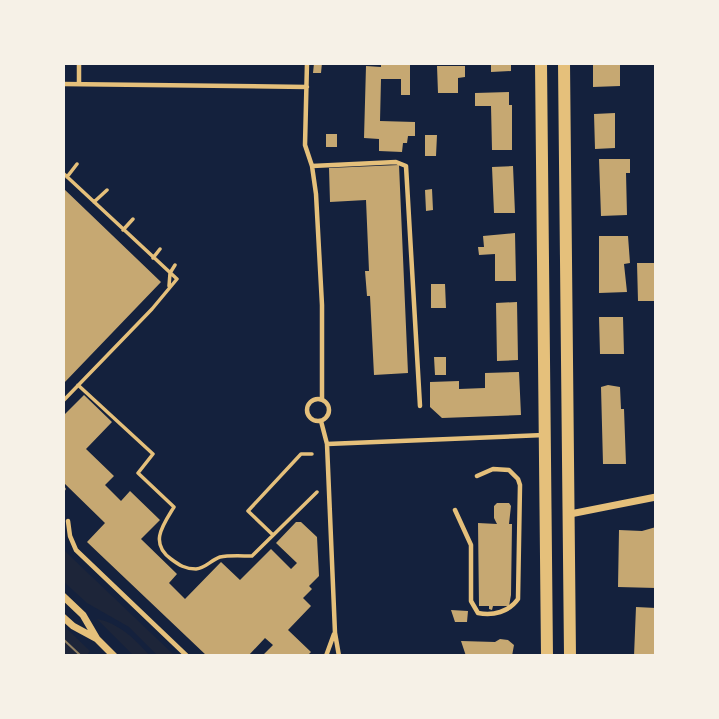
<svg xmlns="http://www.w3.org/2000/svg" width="719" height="719" font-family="Lato,sans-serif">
  <rect width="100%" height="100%" fill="#14213d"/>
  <!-- green -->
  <path fill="#1d2539" d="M63 549 70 556 175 656H158L129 627 87 603 63 581Z
    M97 619C119 623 136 640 150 656H134Z
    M65 627 90 651 86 656H63V629Z"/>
  <!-- building -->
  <path fill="#c6a872" d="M314 63H322L321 73H313Z
    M381 63H410V95H401V79H381L380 121 415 122V136H408L407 143H403L402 152 379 151V139L364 138 366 66 381 67Z
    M491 63H511V71L491 72Z
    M593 63H620V86L593 87Z
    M437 66H465V77L458 78V93H438Z
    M509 92V105H512V150H492L491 106H475V93Z
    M615 113V148L595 149 594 114Z
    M326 134H337V147H326Z
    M425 135H437L436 156H425Z
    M599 159H630V173H626L627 215 601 216Z
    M399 165 408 373 374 375 370 296H367L365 271H369L366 200 330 202 329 168Z
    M513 166 515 213H494L492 167Z
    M63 188 161 282 63 384Z
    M432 189 433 210 426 211 425 190Z
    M515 233 516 281H495V254L479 255 478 247H484L483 236Z
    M599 236H628L630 263 624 264 627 292 599 293Z
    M637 263H656V276H654L656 301H638Z
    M431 284H445L446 308H431Z
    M517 302 518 360 497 361 496 303Z
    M599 317H623L624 354H600Z
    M434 357H446V375H435Z
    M519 372 521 415 442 418 430 407V382L459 381V389L485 388V373Z
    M608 385 620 387 621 409H624L626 464H603L601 387Z
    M84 395 112 422 86 449 114 476 105 485 121 501 130 491 160 520 141 539 177 574 169 583 185 599 221 562 240 580 271 549 291 569 297 563 276 543 296 522H301L317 537 319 576 309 586 312 589 303 598 311 606 288 630 311 652 307 656H262L273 645 265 638 248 656H207L87 542 105 523 63 482V416Z
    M497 503H509L511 506 509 524H512L511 595 509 606H493L492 610 489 609V606H479L478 523 497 524 494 518V506Z
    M656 527V588L618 587 619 530 642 531Z
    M636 607 656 608V656H634Z
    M451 610 468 611 467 622H455Z
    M500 639 508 640 514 645 512 656H466L461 641 495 642Z"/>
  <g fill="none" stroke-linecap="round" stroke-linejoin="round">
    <!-- path -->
    <path stroke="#e5c07b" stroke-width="3.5" d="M63 173 177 279 152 309 63 401
      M67 177 77 164
      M94 202 107 190
      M123 230 133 219
      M153 258 160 249
      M169 286 170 273 175 265
      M78 385 153 454 138 473 174 507C163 525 149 543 171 559 179 565 185 569 196 569 206 568 211 560 220 557 229 555 242 556 252 556L317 492
      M63 489H64
      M273 535 248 511 301 454H312"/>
    <!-- service -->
    <path stroke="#e5c07b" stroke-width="4.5" d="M307 63 305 145 312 166 316 194 322 305V400
      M79 83V63
      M63 84 307 87
      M312 166 396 162 406 166 420 406
      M307 410a11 11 0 1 1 22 0a11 11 0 1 1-22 0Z
      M321 421 327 444 335 633 339 656
      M327 444 544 435
      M455 510 471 545V601L478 613C493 616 509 612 518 599L520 485 518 479 509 470 493 469 477 476
      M68 521 70 536 76 550 187 656
      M326 656 334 634"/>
    <!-- minor -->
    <path stroke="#e5c07b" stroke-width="7" d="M570 514 656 497
      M63 596 83 615 97 639
      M63 617 73 626 97 639 114 656"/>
    <!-- primary -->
    <path stroke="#e5c07b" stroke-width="12" d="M541 63 547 656
      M564 63 570 656"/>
    <!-- tram -->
    <path stroke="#918062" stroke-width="2" d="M63 639 81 656"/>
  </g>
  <!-- border -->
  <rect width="719" height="719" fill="none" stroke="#f6f1e7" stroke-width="130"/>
</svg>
